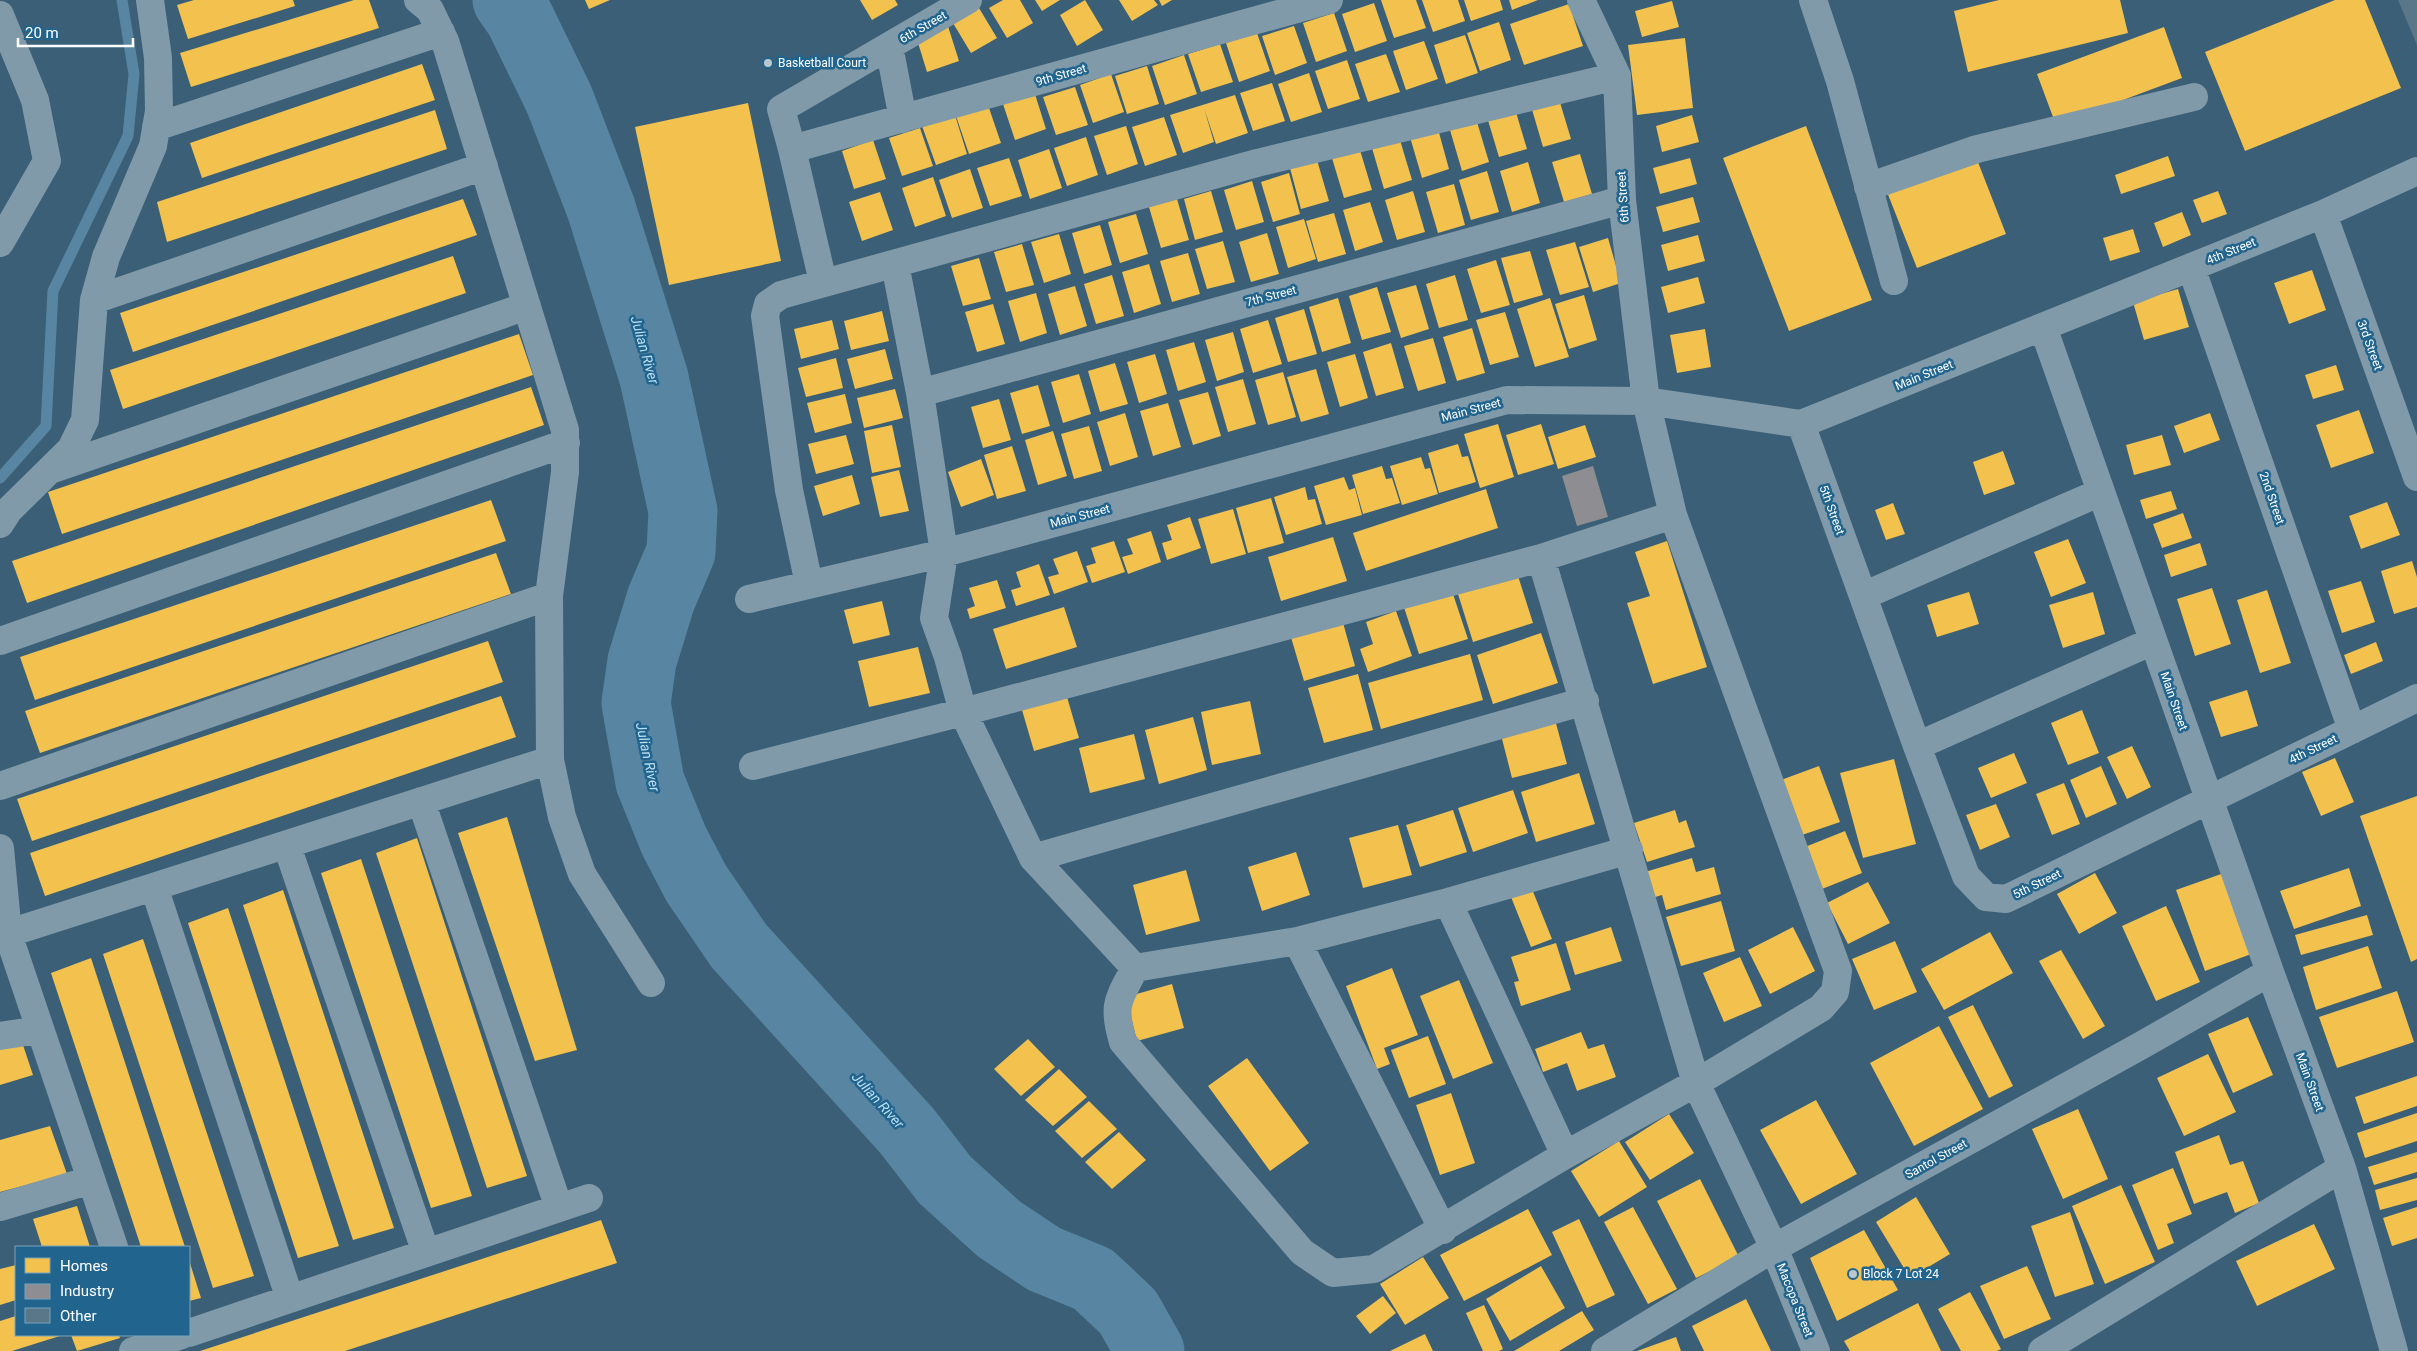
<svg xmlns="http://www.w3.org/2000/svg" width="2417" height="1351" font-family="Roboto,sans-serif">
  <rect width="100%" height="100%" fill="#3a5f76"/>
  <!-- homes -->
  <path fill="#f2c14e" d="M194 0H293L295 6 188 39 177 5Z
    M354 0H369L379 28 191 87 180 53Z
    M585 0H610L589 9Z
    M860 0H895L898 5 872 20Z
    M1003 0H1020L1033 23 1007 38 989 8Z
    M1035 0H1060L1042 11Z
    M1085 0 1103 30 1077 46 1060 15Z
    M1119 0H1154L1158 5 1132 21Z
    M1159 0H1172L1162 6Z
    M1381 0H1416L1426 28 1394 38Z
    M1422 0H1458L1465 21 1433 32Z
    M1464 0H1500L1503 10 1471 21Z
    M1509 0H1538L1512 10Z
    M1999 0H2120L2128 33 1968 72 1954 11Z
    M2335 0H2365L2401 88 2245 151 2205 52Z
    M1672 1 1679 27 1642 37 1635 11Z
    M1374 3 1387 41 1355 52 1342 14Z
    M1569 4 1583 46 1524 65 1510 24Z
    M979 8 997 38 971 53 953 23Z
    M1334 13 1347 51 1316 62 1303 23Z
    M1499 22 1511 60 1480 71 1467 33Z
    M947 23 959 61 927 72 915 33Z
    M1294 26 1307 63 1275 75 1262 36Z
    M2164 27 2182 78 2056 125 2037 74Z
    M1257 33 1270 71 1239 82 1226 43Z
    M1465 35 1478 73 1446 84 1434 45Z
    M1685 38 1693 108 1637 115 1628 45Z
    M1424 41 1438 79 1406 90 1393 51Z
    M1220 44 1233 82 1201 92 1188 54Z
    M1386 54 1400 92 1368 102 1355 64Z
    M1184 55 1197 94 1165 105 1152 66Z
    M1347 60 1360 99 1328 109 1315 71Z
    M422 64 435 100 202 178 190 143Z
    M1147 66 1159 104 1127 114 1115 76Z
    M1309 73 1322 112 1291 122 1278 84Z
    M1111 74 1124 112 1093 123 1080 85Z
    M1272 83 1285 121 1253 131 1240 93Z
    M1075 87 1088 125 1056 135 1043 97Z
    M1034 91 1046 129 1015 140 1002 101Z
    M1235 95 1248 133 1216 144 1204 108 1214 142 1183 153 1170 115Z
    M1559 99 1571 139 1543 147 1531 106Z
    M748 103 781 261 669 285 635 127Z
    M988 105 1001 143 969 154 956 116Z
    M1515 109 1527 149 1499 157 1487 117Z
    M435 110 447 149 167 242 157 202Z
    M955 115 967 154 936 165 922 126Z
    M1692 115 1699 142 1662 152 1656 126Z
    M1164 117 1177 155 1145 166 1132 127Z
    M1477 122 1489 162 1462 171 1450 130Z
    M1126 126 1138 164 1107 175 1094 136Z
    M1806 126 1872 300 1789 331 1723 158Z
    M920 128 933 166 902 176 889 138Z
    M1438 129 1449 169 1422 178 1410 137Z
    M1086 137 1098 175 1067 186 1054 148Z
    M873 140 886 179 854 189 842 151Z
    M1400 140 1412 180 1384 189 1372 148Z
    M1049 149 1062 188 1030 199 1018 160Z
    M1360 150 1372 190 1344 198 1332 158Z
    M1580 154 1592 194 1564 202 1552 162Z
    M2168 156 2175 176 2121 194 2115 175Z
    M1976 157 2006 234 1917 268 1887 192Z
    M1009 158 1022 196 990 206 977 168Z
    M1690 158 1697 184 1660 194 1653 168Z
    M1317 160 1329 201 1301 209 1290 168Z
    M1528 162 1540 203 1512 212 1500 171Z
    M970 169 983 208 952 218 939 180Z
    M1487 171 1499 212 1471 220 1459 180Z
    M1289 173 1300 214 1273 222 1261 182Z
    M933 177 946 216 915 227 902 188Z
    M1252 181 1264 222 1236 230 1224 190Z
    M1454 184 1465 225 1438 233 1426 192Z
    M1211 191 1223 232 1195 240 1184 199Z
    M1413 191 1425 232 1397 240 1385 200Z
    M2218 191 2227 214 2202 223 2193 200Z
    M880 192 893 230 862 241 849 202Z
    M1693 197 1700 222 1663 232 1656 207Z
    M463 199 477 235 133 352 120 313Z
    M1177 199 1189 240 1161 248 1149 207Z
    M1370 202 1383 242 1355 251 1343 210Z
    M2182 212 2191 235 2163 247 2154 223Z
    M1334 213 1346 254 1318 262 1306 221Z
    M1136 214 1148 254 1120 263 1108 222Z
    M1304 219 1316 259 1288 268 1276 227Z
    M1100 225 1112 265 1084 274 1072 233Z
    M2133 229 2140 252 2110 261 2103 238Z
    M1267 233 1279 274 1251 282 1239 242Z
    M1059 234 1071 274 1044 283 1031 242Z
    M1698 235 1705 261 1668 271 1661 245Z
    M1608 238 1621 283 1593 292 1579 247Z
    M1223 241 1235 282 1207 289 1195 249Z
    M1575 242 1589 287 1560 295 1546 250Z
    M1022 244 1034 285 1006 292 994 252Z
    M1530 251 1543 295 1514 303 1501 258Z
    M1188 253 1200 294 1172 302 1160 261Z
    M453 256 466 293 123 409 110 370Z
    M979 258 991 299 963 306 951 266Z
    M1496 260 1510 305 1481 313 1467 269Z
    M1149 264 1161 304 1134 313 1122 272Z
    M2312 270 2326 310 2289 324 2274 283Z
    M1112 275 1124 316 1096 324 1084 284Z
    M1455 275 1468 320 1439 328 1426 284Z
    M1698 277 1705 303 1668 313 1661 287Z
    M1416 285 1429 329 1401 338 1387 293Z
    M1075 286 1087 326 1060 335 1048 294Z
    M1377 287 1391 332 1362 340 1349 296Z
    M2178 289 2189 327 2144 340 2133 302Z
    M1036 293 1047 333 1020 342 1008 301Z
    M1584 295 1597 340 1569 349 1555 304Z
    M1338 298 1351 343 1322 352 1309 307Z
    M1550 298 1569 357 1535 367 1517 309Z
    M993 304 1005 344 977 352 965 312Z
    M1304 309 1317 354 1288 362 1275 318Z
    M882 311 889 341 851 350 844 321Z
    M1505 312 1519 357 1490 365 1476 320Z
    M832 320 839 349 801 359 794 329Z
    M1268 320 1282 364 1253 373 1240 329Z
    M1472 328 1485 373 1457 381 1443 337Z
    M1705 329 1711 367 1677 373 1670 335Z
    M1233 332 1244 372 1217 381 1205 340Z
    M519 334 533 375 62 534 48 492Z
    M1433 338 1446 383 1418 391 1404 346Z
    M1194 342 1206 382 1178 391 1166 350Z
    M1391 343 1404 388 1376 396 1363 352Z
    M885 349 893 379 855 389 847 359Z
    M1155 354 1167 394 1139 403 1127 362Z
    M1355 354 1368 398 1340 407 1327 362Z
    M836 358 843 388 806 397 798 368Z
    M1115 363 1128 404 1100 412 1088 371Z
    M2336 365 2344 390 2313 399 2305 375Z
    M1316 369 1329 414 1301 422 1287 377Z
    M1283 372 1296 417 1268 425 1255 380Z
    M1079 374 1091 414 1063 423 1051 382Z
    M1243 379 1256 424 1228 432 1215 387Z
    M1038 385 1050 426 1022 434 1010 393Z
    M531 387 544 425 27 603 12 561Z
    M895 389 903 418 864 428 857 398Z
    M1208 392 1221 436 1193 445 1179 400Z
    M845 394 852 423 815 433 807 403Z
    M999 399 1011 440 983 448 971 407Z
    M1168 403 1181 447 1153 456 1140 411Z
    M2359 410 2374 453 2331 468 2316 425Z
    M1125 413 1138 457 1110 466 1097 422Z
    M2210 413 2220 440 2184 453 2174 426Z
    M1498 424 1514 477 1480 488 1464 434Z
    M1541 424 1554 464 1518 475 1506 435Z
    M892 425 901 467 872 473 864 431Z
    M1585 425 1596 457 1558 469 1548 437Z
    M1089 426 1102 471 1074 479 1061 434Z
    M1053 431 1067 476 1038 485 1025 440Z
    M846 435 854 464 816 474 808 444Z
    M2162 435 2171 465 2134 475 2126 445Z
    M1458 444 1462 457 1468 456 1476 482 1439 493 1428 453Z
    M1012 446 1026 491 997 499 984 455Z
    M2003 451 2015 484 1984 495 1973 462Z
    M1421 457 1425 469 1430 468 1438 494 1402 505 1390 466Z
    M981 459 994 495 961 507 948 472Z
    M1382 466 1386 479 1392 478 1400 503 1363 514 1352 475Z
    M899 470 909 511 880 517 871 477Z
    M852 475 860 504 823 516 814 486Z
    M1344 477 1349 490 1355 488 1362 515 1326 525 1314 486Z
    M1305 487 1308 500 1315 499 1322 524 1286 535 1274 497Z
    M1486 489 1498 528 1366 571 1353 533Z
    M2171 491 2177 509 2146 519 2140 500Z
    M1271 498 1284 543 1248 553 1236 508Z
    M491 500 506 541 35 700 20 657Z
    M2387 502 2400 535 2361 549 2349 516Z
    M1893 503 1905 534 1886 540 1875 510Z
    M1233 509 1246 554 1211 564 1198 519Z
    M2183 513 2192 538 2162 548 2153 524Z
    M1190 517 1201 548 1167 560 1162 543 1172 540 1167 525Z
    M1151 531 1161 562 1128 574 1122 557 1133 554 1127 539Z
    M1333 537 1347 581 1281 601 1268 557Z
    M2068 539 2086 583 2051 597 2034 552Z
    M1114 541 1125 572 1092 583 1086 566 1096 563 1091 548Z
    M1667 541 1707 667 1653 684 1627 603 1650 596 1635 552Z
    M2200 543 2207 565 2171 577 2164 555Z
    M1077 551 1088 582 1054 594 1048 577 1059 574 1053 559Z
    M496 553 511 594 40 753 25 711Z
    M2412 561 2417 577V607L2394 614 2381 571Z
    M1039 564 1050 595 1016 606 1011 590 1021 587 1016 572Z
    M1518 576 1533 623 1473 642 1458 594Z
    M997 580 1006 608 970 619 967 609 975 606 969 588Z
    M2361 581 2375 622 2342 633 2328 591Z
    M1451 588 1468 639 1419 654 1403 604Z
    M2212 588 2231 644 2195 656 2177 599Z
    M2267 590 2291 663 2260 673 2237 600Z
    M1969 592 1979 624 1937 637 1927 605Z
    M2093 592 2105 634 2063 648 2049 605Z
    M882 601 890 635 853 644 844 610Z
    M1064 607 1077 647 1006 669 993 629Z
    M1396 611 1412 656 1368 672 1360 649 1373 644 1366 622Z
    M1342 619 1355 666 1304 681 1290 634Z
    M1541 633 1558 683 1493 704 1477 655Z
    M488 641 503 682 32 841 17 799Z
    M2376 642 2383 661 2351 674 2344 655Z
    M918 647 930 693 869 707 858 661Z
    M1470 654 1483 700 1381 729 1368 683Z
    M1358 674 1373 730 1324 743 1308 688Z
    M2247 690 2258 726 2221 737 2209 702Z
    M501 696 516 737 45 896 30 853Z
    M1067 697 1079 738 1034 751 1022 710Z
    M1250 701 1261 754 1212 765 1201 712Z
    M2082 710 2099 753 2068 765 2051 723Z
    M1554 716 1567 764 1512 778 1500 731Z
    M1193 717 1207 770 1159 784 1145 730Z
    M1134 734 1145 779 1090 793 1079 748Z
    M2132 746 2151 787 2127 799 2107 757Z
    M2014 753 2027 783 1991 798 1978 768Z
    M2335 758 2354 802 2321 816 2302 772Z
    M1894 759 1916 844 1863 858 1840 773Z
    M1819 766 1840 822 1802 835 1781 780Z
    M2101 766 2117 804 2086 818 2070 780Z
    M1579 773 1595 824 1536 842 1521 792Z
    M2064 783 2080 824 2052 835 2036 794Z
    M1513 790 1528 833 1473 852 1458 808Z
    M2417 796V959L2411 962 2360 816Z
    M1996 804 2010 837 1980 850 1966 815Z
    M1453 810 1467 852 1420 867 1406 825Z
    M1675 810 1679 823 1686 820 1695 847 1647 862 1634 823Z
    M507 817 577 1050 535 1061 458 833Z
    M1398 825 1412 875 1363 888 1349 838Z
    M1845 831 1862 873 1817 891 1800 849Z
    M417 838 527 1176 487 1188 376 853Z
    M1296 852 1310 895 1262 911 1248 867Z
    M1692 858 1696 872 1714 867 1721 894 1666 910 1662 895 1652 898 1645 872Z
    M361 859 472 1196 431 1208 321 873Z
    M2349 868 2361 906 2294 929 2280 891Z
    M1186 870 1200 921 1146 935 1133 885Z
    M2095 873 2117 913 2079 934 2057 894Z
    M2224 873 2254 953 2205 971 2176 890Z
    M1868 882 1890 923 1848 944 1827 903Z
    M1532 889 1552 939 1531 947 1511 897Z
    M283 890 394 1228 353 1240 243 905Z
    M1721 901 1735 951 1681 966 1666 917Z
    M2166 906 2200 982 2156 1001 2122 926Z
    M228 908 339 1246 298 1258 188 923Z
    M2367 915 2373 935 2301 955 2295 935Z
    M1611 927 1622 961 1575 975 1565 942Z
    M1793 927 1815 971 1770 994 1748 950Z
    M1990 932 2013 973 1944 1010 1921 969Z
    M143 939 254 1276 213 1288 103 954Z
    M1895 941 1917 992 1874 1010 1852 959Z
    M1556 943 1571 990 1521 1006 1514 982 1519 981 1511 957Z
    M2368 946 2382 988 2316 1010 2303 967Z
    M2061 950 2105 1026 2083 1039 2039 961Z
    M1740 957 1762 1006 1724 1022 1703 973Z
    M91 958 185 1247H141L51 973Z
    M1392 968 1418 1035 1384 1048 1390 1064 1377 1069 1346 986Z
    M1459 980 1493 1063 1453 1079 1420 996Z
    M1172 984 1184 1028 1137 1041 1126 997Z
    M2397 991 2414 1042 2337 1068 2319 1017Z
    M1973 1005 2013 1086 1989 1098 1948 1017Z
    M2248 1017 2273 1075 2233 1093 2208 1034Z
    M1939 1026 1983 1109 1914 1146 1870 1063Z
    M1581 1032 1588 1049 1604 1044 1616 1077 1577 1091 1567 1063 1543 1072 1535 1049Z
    M1428 1036 1446 1084 1409 1098 1391 1050Z
    M21 1039 33 1075 0 1085V1044Z
    M1028 1039 1055 1067 1021 1096 994 1069Z
    M2208 1054 2236 1112 2184 1136 2157 1078Z
    M1247 1058 1309 1143 1270 1171 1208 1086Z
    M1059 1069 1087 1097 1053 1126 1025 1100Z
    M2417 1076V1106L2364 1124 2355 1097Z
    M1451 1093 1475 1163 1440 1175 1416 1105Z
    M1816 1100 1857 1174 1801 1204 1760 1130Z
    M1089 1101 1117 1129 1082 1158 1055 1131Z
    M2078 1109 2108 1179 2063 1199 2032 1129Z
    M2417 1113V1141L2365 1158 2357 1133Z
    M1669 1114 1694 1153 1650 1180 1625 1142Z
    M50 1126 67 1174 0 1192V1140Z
    M1119 1132 1146 1160 1112 1189 1085 1162Z
    M2219 1135 2230 1165 2243 1161 2259 1203 2235 1213 2227 1192 2194 1204 2175 1152Z
    M1619 1141 1647 1187 1599 1217 1571 1171Z
    M2417 1152V1172L2374 1185 2368 1167Z
    M2173 1168 2192 1214 2167 1224 2174 1243 2158 1250 2132 1185Z
    M2417 1178V1200L2380 1210 2375 1190Z
    M1700 1179 1739 1257 1696 1278 1657 1201Z
    M2121 1185 2155 1262 2105 1284 2072 1206Z
    M1916 1197 1950 1254 1910 1278 1876 1222Z
    M77 1206 90 1247H42L33 1219Z
    M1633 1207 1677 1289 1648 1304 1604 1222Z
    M2417 1207V1238L2392 1246 2383 1218Z
    M1528 1209 1552 1255 1464 1301 1440 1255Z
    M2070 1212 2094 1284 2055 1297 2031 1226Z
    M1579 1219 1615 1295 1587 1308 1552 1232Z
    M601 1220 617 1263 345 1351H200Z
    M2314 1224 2335 1269 2257 1306 2236 1261Z
    M1864 1230 1898 1290 1837 1321 1810 1258Z
    M1423 1257 1449 1298 1405 1325 1380 1284Z
    M189 1260 201 1298 189 1301Z
    M16 1265V1300L0 1305V1269Z
    M1541 1266 1565 1308 1510 1341 1486 1299Z
    M2027 1266 2051 1319 2004 1339 1980 1286Z
    M1970 1292 2001 1349 1997 1351H1961L1938 1309Z
    M1383 1296 1396 1313 1370 1334 1356 1316Z
    M1746 1299 1771 1351H1704L1692 1326Z
    M1918 1303 1941 1351H1850L1844 1341Z
    M1484 1305 1503 1349 1499 1351H1483L1466 1313Z
    M1582 1311 1594 1330 1559 1351H1514Z
    M16 1316V1335H63L12 1351H0V1321Z
    M1425 1334 1433 1351H1390Z
    M71 1335H119L120 1338 77 1351Z
    M1676 1337 1681 1351H1637Z"/>
  <!-- industry -->
  <path fill="#8d8d92" d="M1593 466 1608 517 1577 526 1562 476Z"/>
  <g fill="none" stroke-linecap="round" stroke-linejoin="round">
    <!-- stream -->
    <path stroke="#5885a1" stroke-width="11" d="M0 478 46 426 53 291 128 136 134 74 122 0"/>
    <!-- river -->
    <path stroke="#5885a1" stroke-width="69" d="M507 0 519 17 559 99 601 208 654 378 683 511 681 552 661 599 642 661 636 703 650 782 674 841 696 883 739 946 907 1131 945 1180 999 1229 1044 1259 1093 1279 1128 1312 1150 1351"/>
  </g>
  <!-- building -->
  <path fill="#597789" d="M2398 0H2417V45Z"/>
  <g fill="none" stroke-linecap="round" stroke-linejoin="round">
    <!-- minor -->
    <path stroke="#819aa9" stroke-width="28" d="M418 0 430 10 445 41 565 430V472L549 596 550 760 562 817 582 874 651 983
      M1813 0 1840 81 1894 281
      M0 15 35 100 47 161 0 243
      M889 46 903 119
      M156 127 441 32
      M792 149 1329 0
      M1868 187 1977 149 2194 97
      M2323 214 2417 477
      M895 264 920 393 944 553 934 618 948 657 963 712 1033 858 1135 968 1297 941 1448 902 1629 850
      M2191 267 2352 730
      M823 282 792 149 781 109 968 0
      M94 300 484 166
      M2043 327 2270 972 2342 1168 2394 1351
      M920 393 1622 200
      M1801 424 1917 746 1966 876 1986 897 2006 899 2417 698
      M53 469 527 306
      M0 524 9 510 71 449 85 420 94 300 106 257 153 146 159 111 158 58 150 0
      M1541 558 1696 1083 1774 1248 1816 1351
      M809 584 789 490 765 316 768 304 781 295 1257 163 1617 76
      M1863 596 2101 492
      M749 599 944 553 1507 400 1646 401 1801 424 2323 214 2417 171
      M0 641 566 443
      M1917 746 2153 641
      M753 766 963 712 1541 558 1673 515
      M0 786 549 596
      M421 801 559 1208
      M287 846 426 1253
      M0 848 8 934 114 1247
      M1033 858 1585 701
      M154 887 290 1299
      M1448 902 1565 1155
      M0 936 550 760
      M1297 941 1443 1230
      M1135 968C1118 1000 1112 1005 1123 1042L1302 1252 1333 1273 1374 1269 1565 1155 1696 1083 1821 1008 1835 992 1838 971 1673 515 1646 401 1622 200 1617 76 1581 0
      M0 1036 39 1030
      M0 1207 91 1180
      M189 1333 589 1198
      M133 1351 182 1335
      M1605 1351 1774 1248 2142 1045 2270 972
      M2042 1351 2342 1168"/>
  </g>
  <!-- markers -->
  <g fill="#bac7cf" stroke="#21658f" stroke-width="2">
    <circle cx="768" cy="63" r="5"/>
    <circle cx="1853" cy="1274" r="5"/>
  </g>
  <g text-anchor="middle" dominant-baseline="central" stroke-width="5" stroke-linejoin="round" paint-order="stroke">
    <!-- street labels -->
    <g font-size="12" fill="#fff" stroke="#21658f">
      <text transform="translate(923 27) rotate(-30)">6th Street</text>
      <text transform="translate(1061 75) rotate(-16)">9th Street</text>
      <text transform="translate(1623 197) rotate(-94)">6th Street</text>
      <text transform="translate(2231 251) rotate(-22)">4th Street</text>
      <text transform="translate(1271 296) rotate(-15)">7th Street</text>
      <text transform="translate(2370 345) rotate(70)">3rd Street</text>
      <text transform="translate(1924 375) rotate(-22)">Main Street</text>
      <text transform="translate(1471 410) rotate(-15)">Main Street</text>
      <text transform="translate(2272 498) rotate(71)">2nd Street</text>
      <text transform="translate(1832 510) rotate(70)">5th Street</text>
      <text transform="translate(1080 516) rotate(-15)">Main Street</text>
      <text transform="translate(2174 701) rotate(71)">Main Street</text>
      <text transform="translate(2313 749) rotate(-26)">4th Street</text>
      <text transform="translate(2037 884) rotate(-26)">5th Street</text>
      <text transform="translate(2310 1082) rotate(70)">Main Street</text>
      <text transform="translate(1936 1159) rotate(-29)">Santol Street</text>
      <text transform="translate(1795 1300) rotate(68)">Macopa Street</text>
    </g>
    <!-- poi labels -->
    <g font-size="12" fill="#fff" stroke="#21658f" text-anchor="start">
      <text x="778" y="63">Basketball Court</text>
      <text x="1863" y="1274">Block 7 Lot 24</text>
    </g>
    <!-- water labels -->
    <g font-size="14" font-style="italic" fill="#bddff3" stroke="#21658f">
      <text transform="translate(645 350) rotate(74)">Julian River</text>
      <text transform="translate(648 757) rotate(78)">Julian River</text>
      <text transform="translate(878 1100) rotate(48)">Julian River</text>
    </g>
  </g>
  <!-- legend -->
  <rect x="15" y="1246" width="175" height="90" fill="#21658f" stroke="#7aa3bc"/>
  <rect x="25" y="1258" width="25" height="15" fill="#f2c14e" stroke="#7aa3bc"/>
  <text x="60" y="1271" font-size="15" fill="#ffffff">Homes</text>
  <rect x="25" y="1284" width="25" height="15" fill="#8d8d92" stroke="#7aa3bc"/>
  <text x="60" y="1296" font-size="15" fill="#ffffff">Industry</text>
  <rect x="25" y="1308" width="25" height="15" fill="#597789" stroke="#7aa3bc"/>
  <text x="60" y="1321" font-size="15" fill="#ffffff">Other</text>
  <!-- scale -->
  <path d="M18 38v8h115v-8" fill="none" stroke="#ffffff" stroke-width="2.5"/>
  <text x="25" y="38" font-size="15" fill="#ffffff" stroke="#21658f" stroke-width="4" paint-order="stroke">20 m</text>
</svg>
